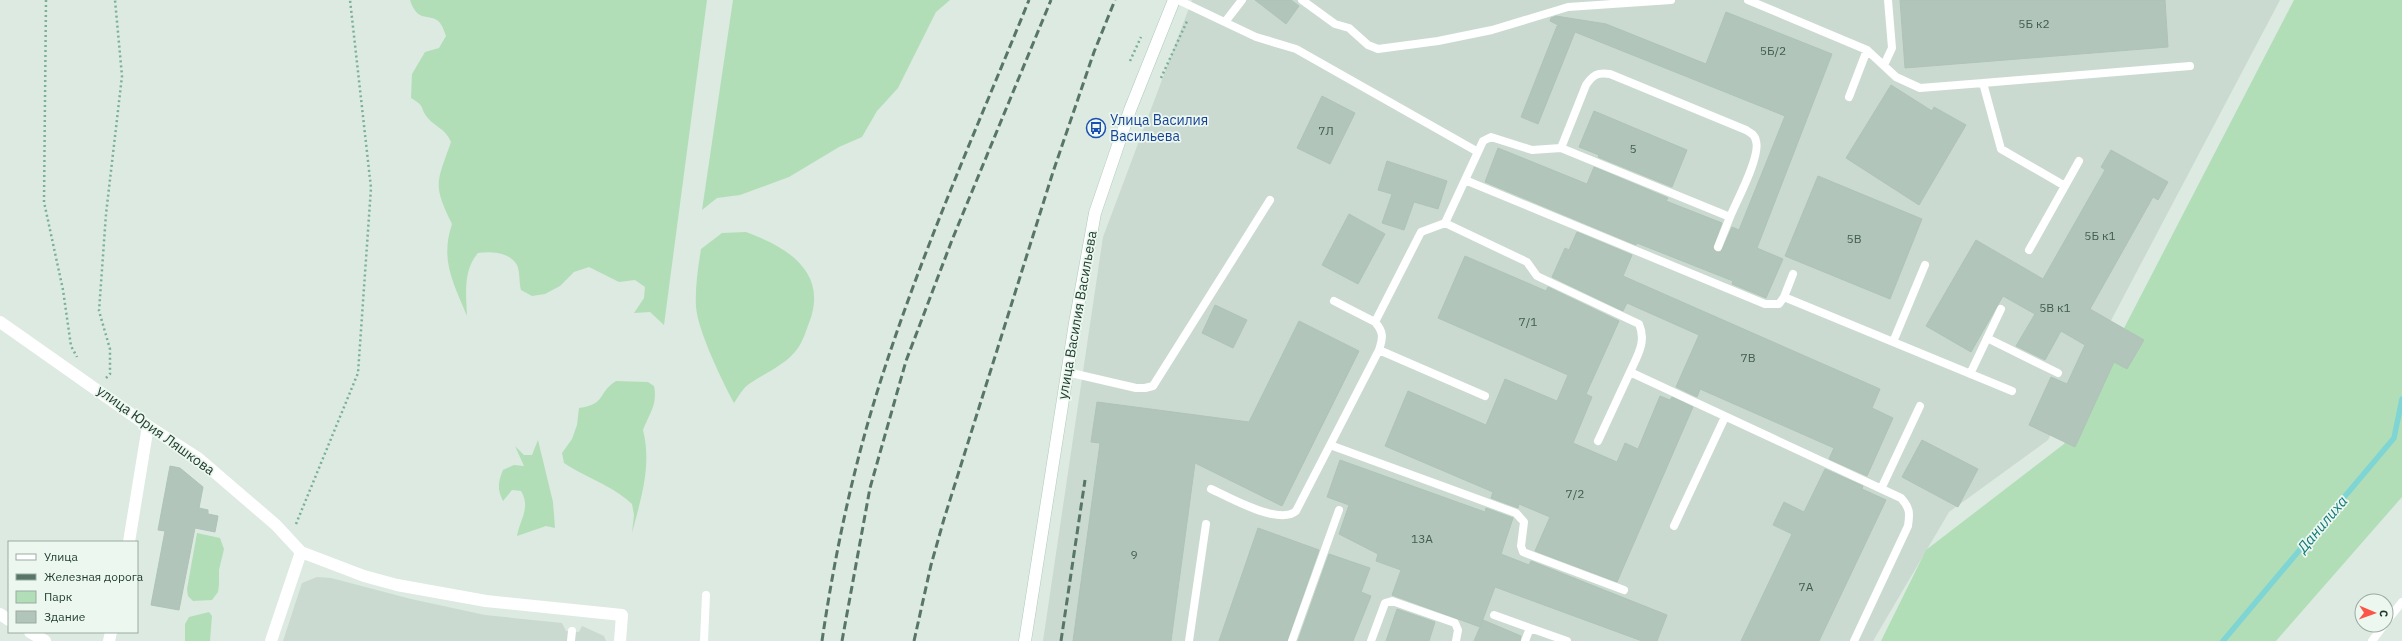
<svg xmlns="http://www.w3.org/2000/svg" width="2402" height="641" font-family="'IBM Plex Sans',sans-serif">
  <rect width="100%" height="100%" fill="#dceae1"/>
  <!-- built -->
  <path fill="#cadad0" d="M1192 0H2280L2048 440 1949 512 1873 641H1043L1103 237Z
    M317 577 331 578 411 599 485 615 562 623 566 631 579 632 582 626 604 636 606 641H283L302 583Z"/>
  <!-- green -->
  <path fill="#b2deb7" d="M410 0H707L664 325 650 312 634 313 644 298 645 287 635 280 619 282 589 267 574 272 560 286 545 294 532 296 521 290C519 283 520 271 517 265 509 252 491 251 478 253 463 270 466 294 467 316 453 282 440 260 452 224 432 184 437 182 451 142 445 128 436 128 427 117 419 106 426 107 411 98L412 74 425 52 439 48 446 36C437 3 420 31 410 0Z
    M733 0H950L936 12 898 88 877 111 862 137 839 147 789 177 740 195 717 198 702 210Z
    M2294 0H2402V497L2276 641H1881L1926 550 2064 444Z
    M746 232C787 247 829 272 809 323 806 331 803 341 798 348 786 365 765 373 749 384 743 388 738 397 734 403 722 381 698 331 696 307 695 287 698 268 701 249L722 233Z
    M616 381 648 382 654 386C658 404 649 414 643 430 652 466 641 498 632 533L634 515 632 504C612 485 586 478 564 463L562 453 572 439 577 425 579 408C607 404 597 393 616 381Z
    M538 440 553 502 555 528 546 526 517 536C520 519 531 508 521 491L512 490 503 501C497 489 498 482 503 470L514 465 524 466 515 446 524 455H532Z
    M197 533 220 538 224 549 219 570V584L218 592 212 600 193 601 188 596 187 589Z
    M209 612 212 616 210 641H185V624L189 617Z"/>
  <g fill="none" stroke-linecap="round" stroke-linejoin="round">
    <!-- stream -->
    <path stroke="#7ed5d4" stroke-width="5.5" d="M2223 641 2394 438 2402 399"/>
  </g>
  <!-- building -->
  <path fill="#b1c5ba" stroke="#aec4b7" d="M1255 0H1291L1299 6 1286 24Z
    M1900 0H2165L2168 47 1905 68Z
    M1726 12 1832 54 1757 248 1783 259 1766 298 1732 284 1733 281 1637 243 1636 245 1485 182 1498 148 1587 184 1594 167 1668 198 1666 201 1722 223 1713 247 1716 252H1721L1732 227 1739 230 1785 116 1575 32 1538 124 1521 117 1557 26H1560L1550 21 1551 18 1556 16 1606 24 1706 64Z
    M1891 85 1932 111 1934 107 1966 125 1919 205 1846 158Z
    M1322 96 1355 113 1330 164 1297 148Z
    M1594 111 1687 150 1672 187 1598 157 1599 155 1579 147Z
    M2111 150 2168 182 2158 200 2153 197 2090 309 2144 340 2127 369 2114 362 2075 447 2029 425 2051 377 2067 384 2085 345 2061 331 2045 360 2016 346 2035 314 2003 296 1971 352 1926 326 1976 240 2043 279 2105 170 2101 167Z
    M1387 161 1447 181 1438 209 1414 202 1404 230 1382 223 1392 194 1378 190Z
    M1818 176 1922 219 1890 299 1785 256Z
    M1349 214 1385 234 1358 284 1322 265Z
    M1577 232 1632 255 1623 276 1880 389 1872 408 1893 418 1867 476 1829 459 1834 448 1700 389 1697 397 1676 387 1699 335 1627 303 1623 311 1552 277 1565 248 1569 250Z
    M1465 256 1546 291 1548 287 1619 321 1586 394 1592 397 1573 443 1617 462 1625 443 1638 449 1660 396 1670 400 1672 397 1693 407 1617 582 1535 551 1550 517 1519 504 1518 508 1491 498 1493 492 1385 446 1408 391 1486 425 1505 379 1557 401 1568 375 1438 318Z
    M1215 305 1247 320 1233 348 1202 333Z
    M1299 321 1359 351 1282 506 1195 463 1171 641H1073L1100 443 1091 442 1097 402 1249 422Z
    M1922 440 1978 469 1958 507 1902 477Z
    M1340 460 1485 512 1486 508 1513 518 1501 554 1529 565 1531 561 1667 615 1657 641H1642L1495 587 1480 627 1392 595 1401 570 1376 561 1378 554 1339 534 1349 505 1327 497Z
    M170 466 180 468 203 487 199 508 208 510V514L218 516 215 532 195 528 179 610 151 605 165 531 158 530Z
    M1825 469 1863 486 1862 489 1886 500 1819 641H1741L1792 534 1773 525 1784 502 1804 512Z
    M1258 528 1319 550 1287 641H1219Z
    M1329 554 1370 568 1361 592 1371 596 1353 641H1298Z
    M1397 609 1435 622 1429 641H1386Z
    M1483 620 1521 636 1520 641H1474Z"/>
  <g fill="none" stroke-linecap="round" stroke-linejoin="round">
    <defs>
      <path id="secondary" d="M1025 641 1075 323 1095 213 1130 110 1174 0"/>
    </defs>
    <!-- secondary casing -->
    <use href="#secondary" stroke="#aecbbb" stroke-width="13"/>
    <!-- path -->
    <path stroke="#79b096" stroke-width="2.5" stroke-dasharray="2 3" stroke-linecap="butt" d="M46 0 44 202 63 290 71 346 77 357
      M1130 61 1141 37
      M1161 78 1188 19
      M106 378 110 374V349L99 311 106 214 122 76 115 0
      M296 524 358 373 371 188 350 0"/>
    <!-- service -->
    <path stroke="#fff" stroke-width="8" d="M1178 0 1256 37 1296 49 1478 152 1445 223 1421 232 1375 322C1384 332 1383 338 1379 350L1296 511C1279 526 1229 497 1211 489
      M1302 0 1335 24 1349 28 1368 45 1378 49 1438 41 1492 30 1568 7 1671 0
      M1748 0 1867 50 1896 77 1920 88 1983 83 2001 149 2065 186 2029 250
      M1225 22 1242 0
      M1884 65 1892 48 1888 0
      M1983 83 2190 66
      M1849 97 1867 50
      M1561 148 1586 85C1593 75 1597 72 1610 74L1746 130C1751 133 1755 135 1756 141 1761 156 1736 202 1730 217
      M1478 152 1483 141 1491 137 1532 150 1561 148 1730 217 1718 247
      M1465 180 1765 304H1779L1784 297 2012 391
      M2065 186 2079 161
      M1445 223 1527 262 1537 276 1639 324C1647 342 1637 356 1630 372L1901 498C1910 508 1910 513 1908 526L1854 641
      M1784 297 1793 274
      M1334 301 1375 322
      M1987 338 2058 373
      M1893 342 1925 265
      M1379 350 1485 396
      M1067 372 1136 388H1145L1153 386 1270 200
      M1970 374 2001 309
      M1598 441 1630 372
      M1330 445 1516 513 1524 522 1521 546 1523 552 1624 590
      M1881 489 1920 406
      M1674 526 1725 417
      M1494 615 1530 628
      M2386 622 2402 602
      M571 641 572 631
      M704 641 706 595
      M1189 641 1206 524
      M1292 641 1339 510
      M1371 641 1385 603 1392 601 1455 623 1458 630 1456 641
      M1525 641 1530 628 1567 641
      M2372 641 2384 625"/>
    <!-- minor -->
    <path stroke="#fff" stroke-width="12" d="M0 322 148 426 198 458 276 525 301 552 364 576 397 585 486 601 622 615 620 641
      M129 542 148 426
      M0 614 9 620
      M30 632 45 641
      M109 641 111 632
      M271 641 301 552"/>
    <!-- secondary -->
    <use href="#secondary" stroke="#fff" stroke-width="12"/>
    <!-- rail -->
    <path stroke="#577668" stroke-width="3" stroke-dasharray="8 4" stroke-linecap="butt" d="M822 641C833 566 848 492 869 419 911 275 973 138 1029 0
      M842 641 870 488 906 361 952 240 1051 0
      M914 641 931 565 944 519 1053 172 1094 52 1115 0
      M1061 641 1085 480"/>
  </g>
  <!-- icons -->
  <defs>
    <symbol id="bus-ring" viewBox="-11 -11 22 22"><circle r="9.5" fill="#ecf7f0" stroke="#1a4fb4" stroke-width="1.5"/><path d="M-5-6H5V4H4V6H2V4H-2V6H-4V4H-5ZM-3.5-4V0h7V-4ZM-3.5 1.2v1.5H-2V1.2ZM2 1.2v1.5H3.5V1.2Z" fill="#1a4fb4"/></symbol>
  </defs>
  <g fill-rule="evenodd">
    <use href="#bus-ring" x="1085" y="117" width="22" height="22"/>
  </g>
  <g text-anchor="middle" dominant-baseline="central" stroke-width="3.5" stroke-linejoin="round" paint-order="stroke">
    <!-- number labels -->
    <g font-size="12" fill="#425d50">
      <text x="2034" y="23">5Б к2</text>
      <text x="1773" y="50">5Б/2</text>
      <text x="1326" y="130">7Л</text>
      <text x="1633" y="148">5</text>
      <text x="2100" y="235">5Б к1</text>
      <text x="1854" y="238">5В</text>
      <text x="2055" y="307">5В к1</text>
      <text x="1528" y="321">7/1</text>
      <text x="1748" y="357">7В</text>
      <text x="1575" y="493">7/2</text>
      <text x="1422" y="538">13А</text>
      <text x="1134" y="554">9</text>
      <text x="1806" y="586">7А</text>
    </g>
    <!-- transit labels -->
    <g font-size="14" fill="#164399" stroke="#ecf7f0" text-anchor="start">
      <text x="1110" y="120">Улица Василия<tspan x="1110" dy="16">Васильева</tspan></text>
    </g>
    <!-- street labels -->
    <g font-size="14" fill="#1d3a2d" stroke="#ecf7f0">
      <text transform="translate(1077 315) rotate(-80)">улица Василия Васильева</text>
      <text transform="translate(156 430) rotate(36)">улица Юрия Ляшкова</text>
    </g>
    <!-- water labels -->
    <g font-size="15" font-style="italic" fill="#137a7a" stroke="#ecf7f0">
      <text transform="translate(2322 524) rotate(-50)">Данилиха</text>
    </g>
  </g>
  <!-- legend -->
  <rect x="8" y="541" width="130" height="92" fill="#ecf7f0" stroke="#99aba2"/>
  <rect x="16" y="554" width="20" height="6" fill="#ffffff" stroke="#99aba2"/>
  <text x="44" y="561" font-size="12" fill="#1d3a2d">Улица</text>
  <rect x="16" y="574" width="20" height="6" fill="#577668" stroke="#99aba2"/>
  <text x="44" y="581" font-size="12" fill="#1d3a2d">Железная дорога</text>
  <rect x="16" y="591" width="20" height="12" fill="#b2deb7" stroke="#99aba2"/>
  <text x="44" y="601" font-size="12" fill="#1d3a2d">Парк</text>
  <rect x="16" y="611" width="20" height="12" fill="#b1c5ba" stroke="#99aba2"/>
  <text x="44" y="621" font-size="12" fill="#1d3a2d">Здание</text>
  <!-- north arrow -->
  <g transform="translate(2374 613) rotate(92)"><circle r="19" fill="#ecf7f0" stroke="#99aba2"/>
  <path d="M0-3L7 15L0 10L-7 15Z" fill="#fe5446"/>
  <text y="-6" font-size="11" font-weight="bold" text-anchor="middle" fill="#1d3a2d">С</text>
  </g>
</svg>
